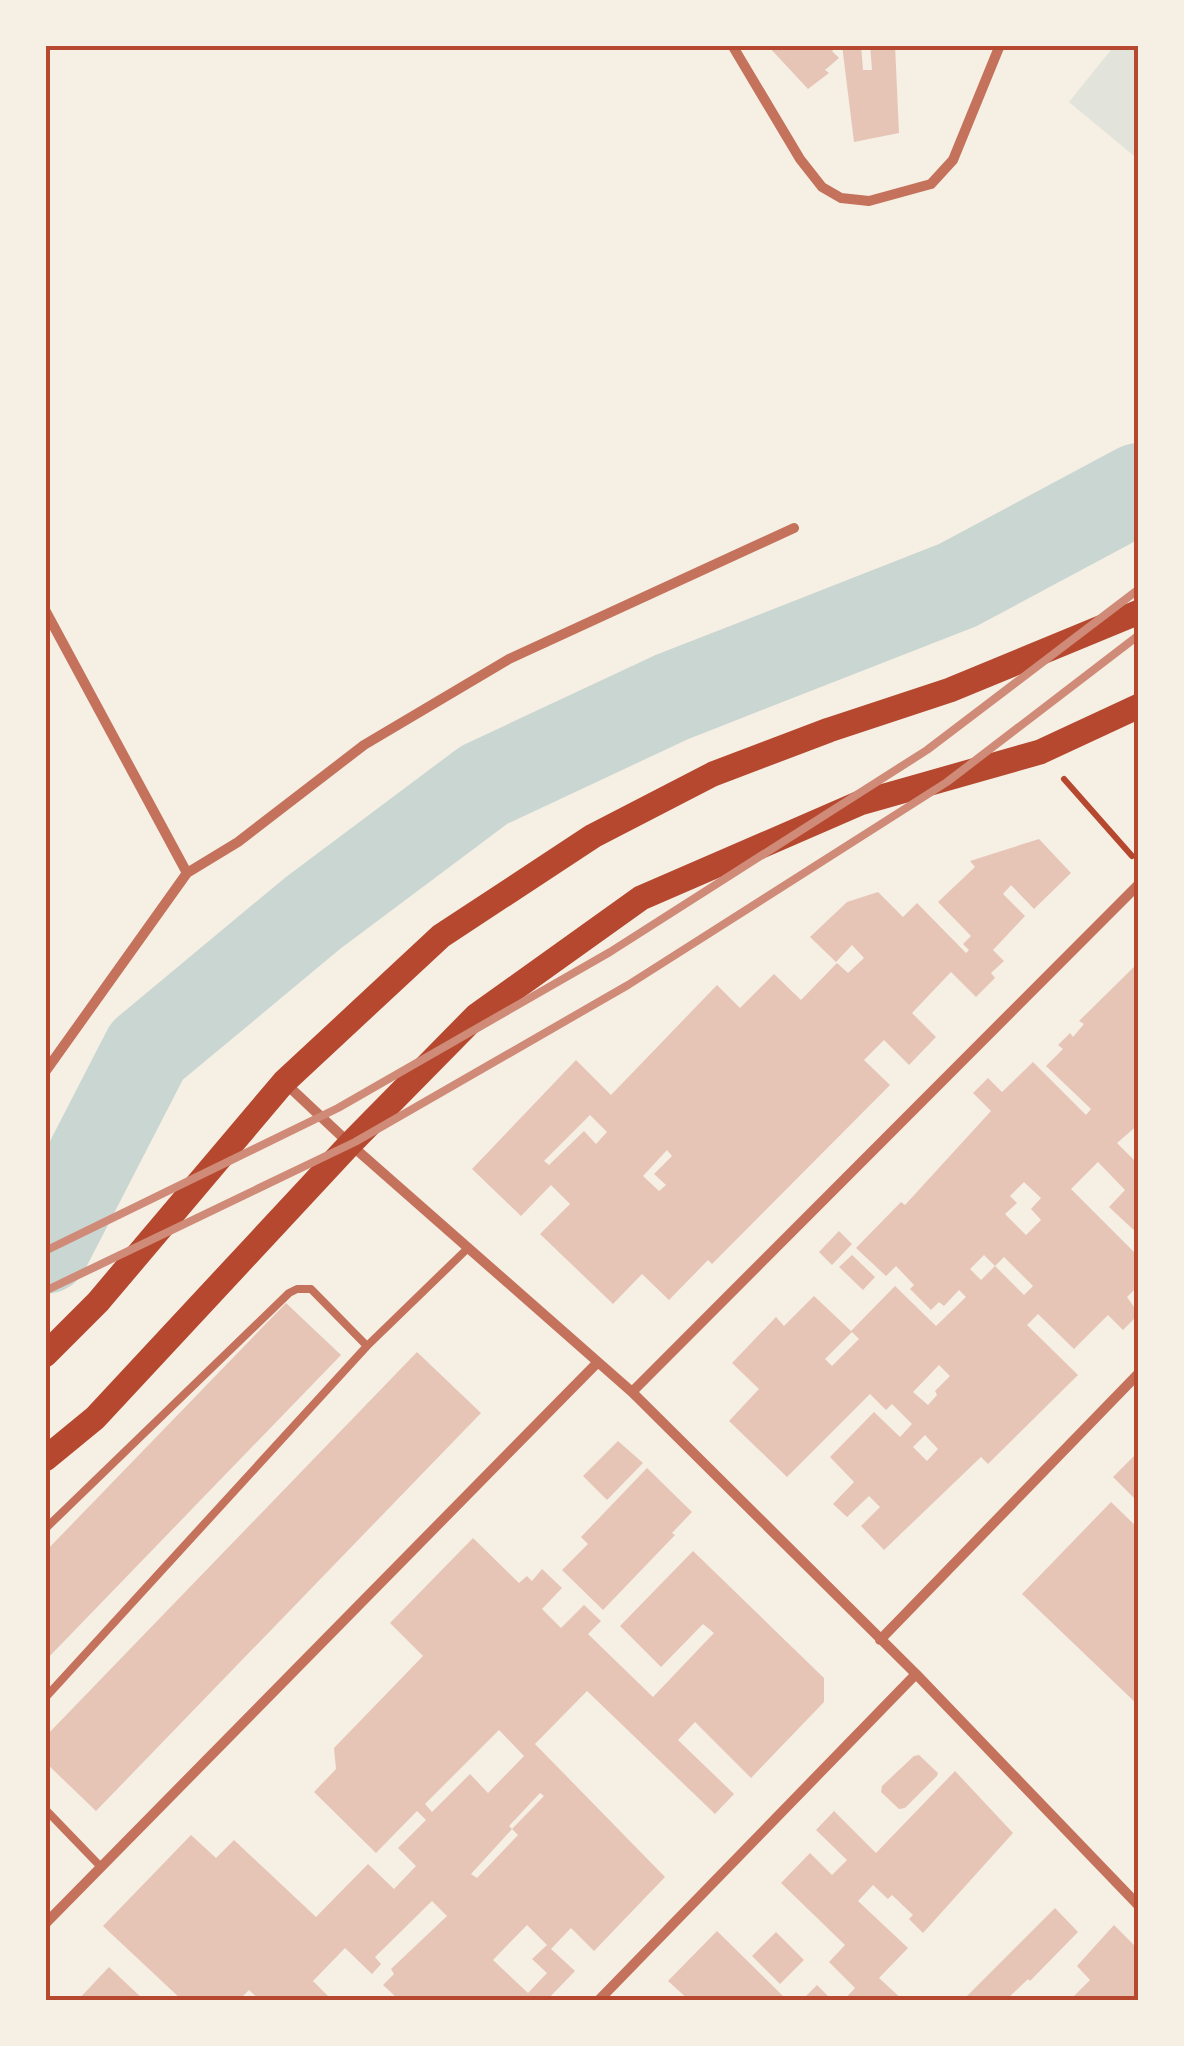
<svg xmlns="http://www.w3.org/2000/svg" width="1184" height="2046" font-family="Lato,sans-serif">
  <rect width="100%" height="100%" fill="#f6efe4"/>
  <!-- green -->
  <path fill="#e2e4dc" d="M1115 45H1139V160L1069 102Z"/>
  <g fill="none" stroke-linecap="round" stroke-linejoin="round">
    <!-- river -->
    <path stroke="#c9d6d2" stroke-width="90" d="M45 1249 147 1051 313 913 484 785 672 697 958 585 1139 488"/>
  </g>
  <!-- building -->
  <path fill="#e6c5b7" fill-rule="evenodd" d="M767 45H840L832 51 839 58 825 70 829 73 808 89Z
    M842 45H861L863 70H872L870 45H895L899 133 854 142Z
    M1039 839 1071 873 1034 909 1011 885 1003 894 1025 916 993 950 1004 961 991 973 995 978 976 997 951 972 912 1013 936 1037 909 1065 884 1040 864 1060 890 1085 712 1264 708 1260 669 1300 642 1274 613 1304 540 1234 570 1204 551 1185 521 1216 472 1169 576 1060 611 1095 717 985 740 1008 774 974 801 1000 837 963 848 973 864 958 852 945 836 962 810 937 847 902 878 892 903 917 917 903 966 953 969 950 963 944 971 936 938 902 975 867 970 861ZM590 1115 607 1132 596 1144 584 1131 549 1165 544 1161ZM667 1150 672 1156 654 1174 666 1185 659 1191 643 1176Z
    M1139 962V1124L1117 1143 1139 1165V1235L1109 1207 1125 1190 1098 1162 1071 1189 1134 1252 1139 1246V1285L1127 1297 1139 1314 1123 1330 1108 1315 1074 1349 1038 1314 1027 1325 1078 1375 988 1464 981 1457 884 1550 861 1526 880 1507 869 1496 847 1517 833 1504 854 1482 830 1457 874 1412 900 1437 912 1424 892 1404 886 1410 870 1394 787 1477 729 1421 759 1389 732 1363 776 1317 784 1326 814 1296 851 1331 895 1286 936 1326 966 1297 959 1290 944 1306 939 1302 931 1310 910 1289 914 1285 896 1266 886 1276 856 1248 901 1202 905 1205 991 1111 973 1093 988 1078 1002 1092 1033 1062 1086 1115 1091 1109 1046 1066 1063 1049 1058 1045 1070 1033 1073 1037 1084 1024 1079 1021ZM1024 1182 1041 1198 1031 1209 1041 1220 1026 1235 1005 1214 1017 1203 1010 1196ZM984 1255 995 1266 1004 1257 1033 1286 1024 1295 995 1266 981 1280 970 1269ZM852 1332 859 1339 832 1366 825 1359ZM939 1365 950 1376 935 1391 937 1395 928 1405 913 1392ZM925 1435 938 1449 927 1461 913 1447Z
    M839 1231 852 1244 832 1265 819 1252Z
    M852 1255 875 1277 863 1290 839 1267Z
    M286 1303 341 1355 45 1661V1552Z
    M417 1352 481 1413 96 1811 45 1762V1737Z
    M618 1441 643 1463 607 1500 583 1476Z
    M1139 1451V1503L1113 1477Z
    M647 1468 692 1512 672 1533 675 1535 603 1610 562 1570 588 1544 581 1537Z
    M1111 1502 1139 1529V1706L1022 1594Z
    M473 1538 519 1583 527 1576 532 1581 542 1569 562 1588 542 1609 561 1628 584 1605 601 1621 588 1634 653 1697 714 1633 703 1624 661 1667 620 1626 693 1551 824 1678V1702L751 1778 695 1722 678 1740 734 1794 715 1814 587 1691 535 1744 665 1877 594 1951 571 1928 551 1949 575 1971 546 2001H394L397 1998 383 1985 394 1974 391 1969 447 1916 432 1901 375 1957 381 1964 372 1974 345 1948 313 1981 330 1998 327 2001H261L249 1990 238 2001H183L103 1926 191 1835 216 1858 234 1840 316 1917 368 1864 394 1889 416 1866 398 1848 426 1820 417 1811 376 1853 314 1792 336 1769 334 1748 423 1656 390 1623ZM499 1730 524 1756 488 1793 470 1774 432 1812 425 1804ZM540 1793 544 1796 512 1829 509 1826ZM512 1829 518 1835 477 1878 471 1874ZM527 1925 547 1945 532 1959 547 1973 528 1993 493 1960Z
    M919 1755 938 1773 937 1776 905 1808 899 1809 881 1792 882 1786 914 1756Z
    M955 1771 1013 1833 923 1933 909 1919 913 1915 892 1895 888 1899 873 1885 858 1901 908 1948 879 1978 904 2001H843L855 1988 829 1962 845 1945 781 1883 810 1853 832 1875 847 1860 816 1830 834 1811 876 1853Z
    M1055 1908 1078 1932 1030 1981 1028 1979 1005 2001H962Z
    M1114 1925 1139 1950V2001H1069L1090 1980 1077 1966Z
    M717 1931 788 2001H690L668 1981Z
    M776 1932 804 1960 780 1984 752 1956Z
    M109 1967 145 2001H77Z
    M817 1985 833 2001H801Z"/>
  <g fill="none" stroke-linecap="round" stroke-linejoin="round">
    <!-- path -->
    <path stroke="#b5482f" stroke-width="6" d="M1064 779 1132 856"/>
    <!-- service -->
    <path stroke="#c5725c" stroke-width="8" d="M45 1529 289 1293 297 1289H311L367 1346
      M45 1698 367 1346 468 1248
      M45 1809 101 1867"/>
    <!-- minor -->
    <path stroke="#c5725c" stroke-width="10" d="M732 45 800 159 822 187 841 198 869 201 931 184 953 160 1000 45
      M45 610 187 873
      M45 1072 187 873 238 842 364 745 509 659 794 528
      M284 1082 350 1144 632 1392 916 1674 1139 1906
      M632 1392 1139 884
      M880 1640 1139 1373
      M45 1924 598 1362
      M598 2001 916 1674"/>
    <!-- primary -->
    <path stroke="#b5482f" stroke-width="25" d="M45 1355 98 1302 284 1082 441 936 593 836 713 774 829 730 950 690 1139 612
      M45 1459 95 1418 350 1144 476 1016 641 898 860 803 1040 752 1139 706"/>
    <!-- rail -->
    <path stroke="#cf8b77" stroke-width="8" d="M45 1251 338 1108 610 952 927 750 1139 589
      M45 1291 355 1142 628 985 947 782 1139 635"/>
  </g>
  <!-- border -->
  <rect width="1184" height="2046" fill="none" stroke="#f6efe4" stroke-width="95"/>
  <rect x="48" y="48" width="1088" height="1950" fill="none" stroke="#b5482f" stroke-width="4"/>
</svg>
